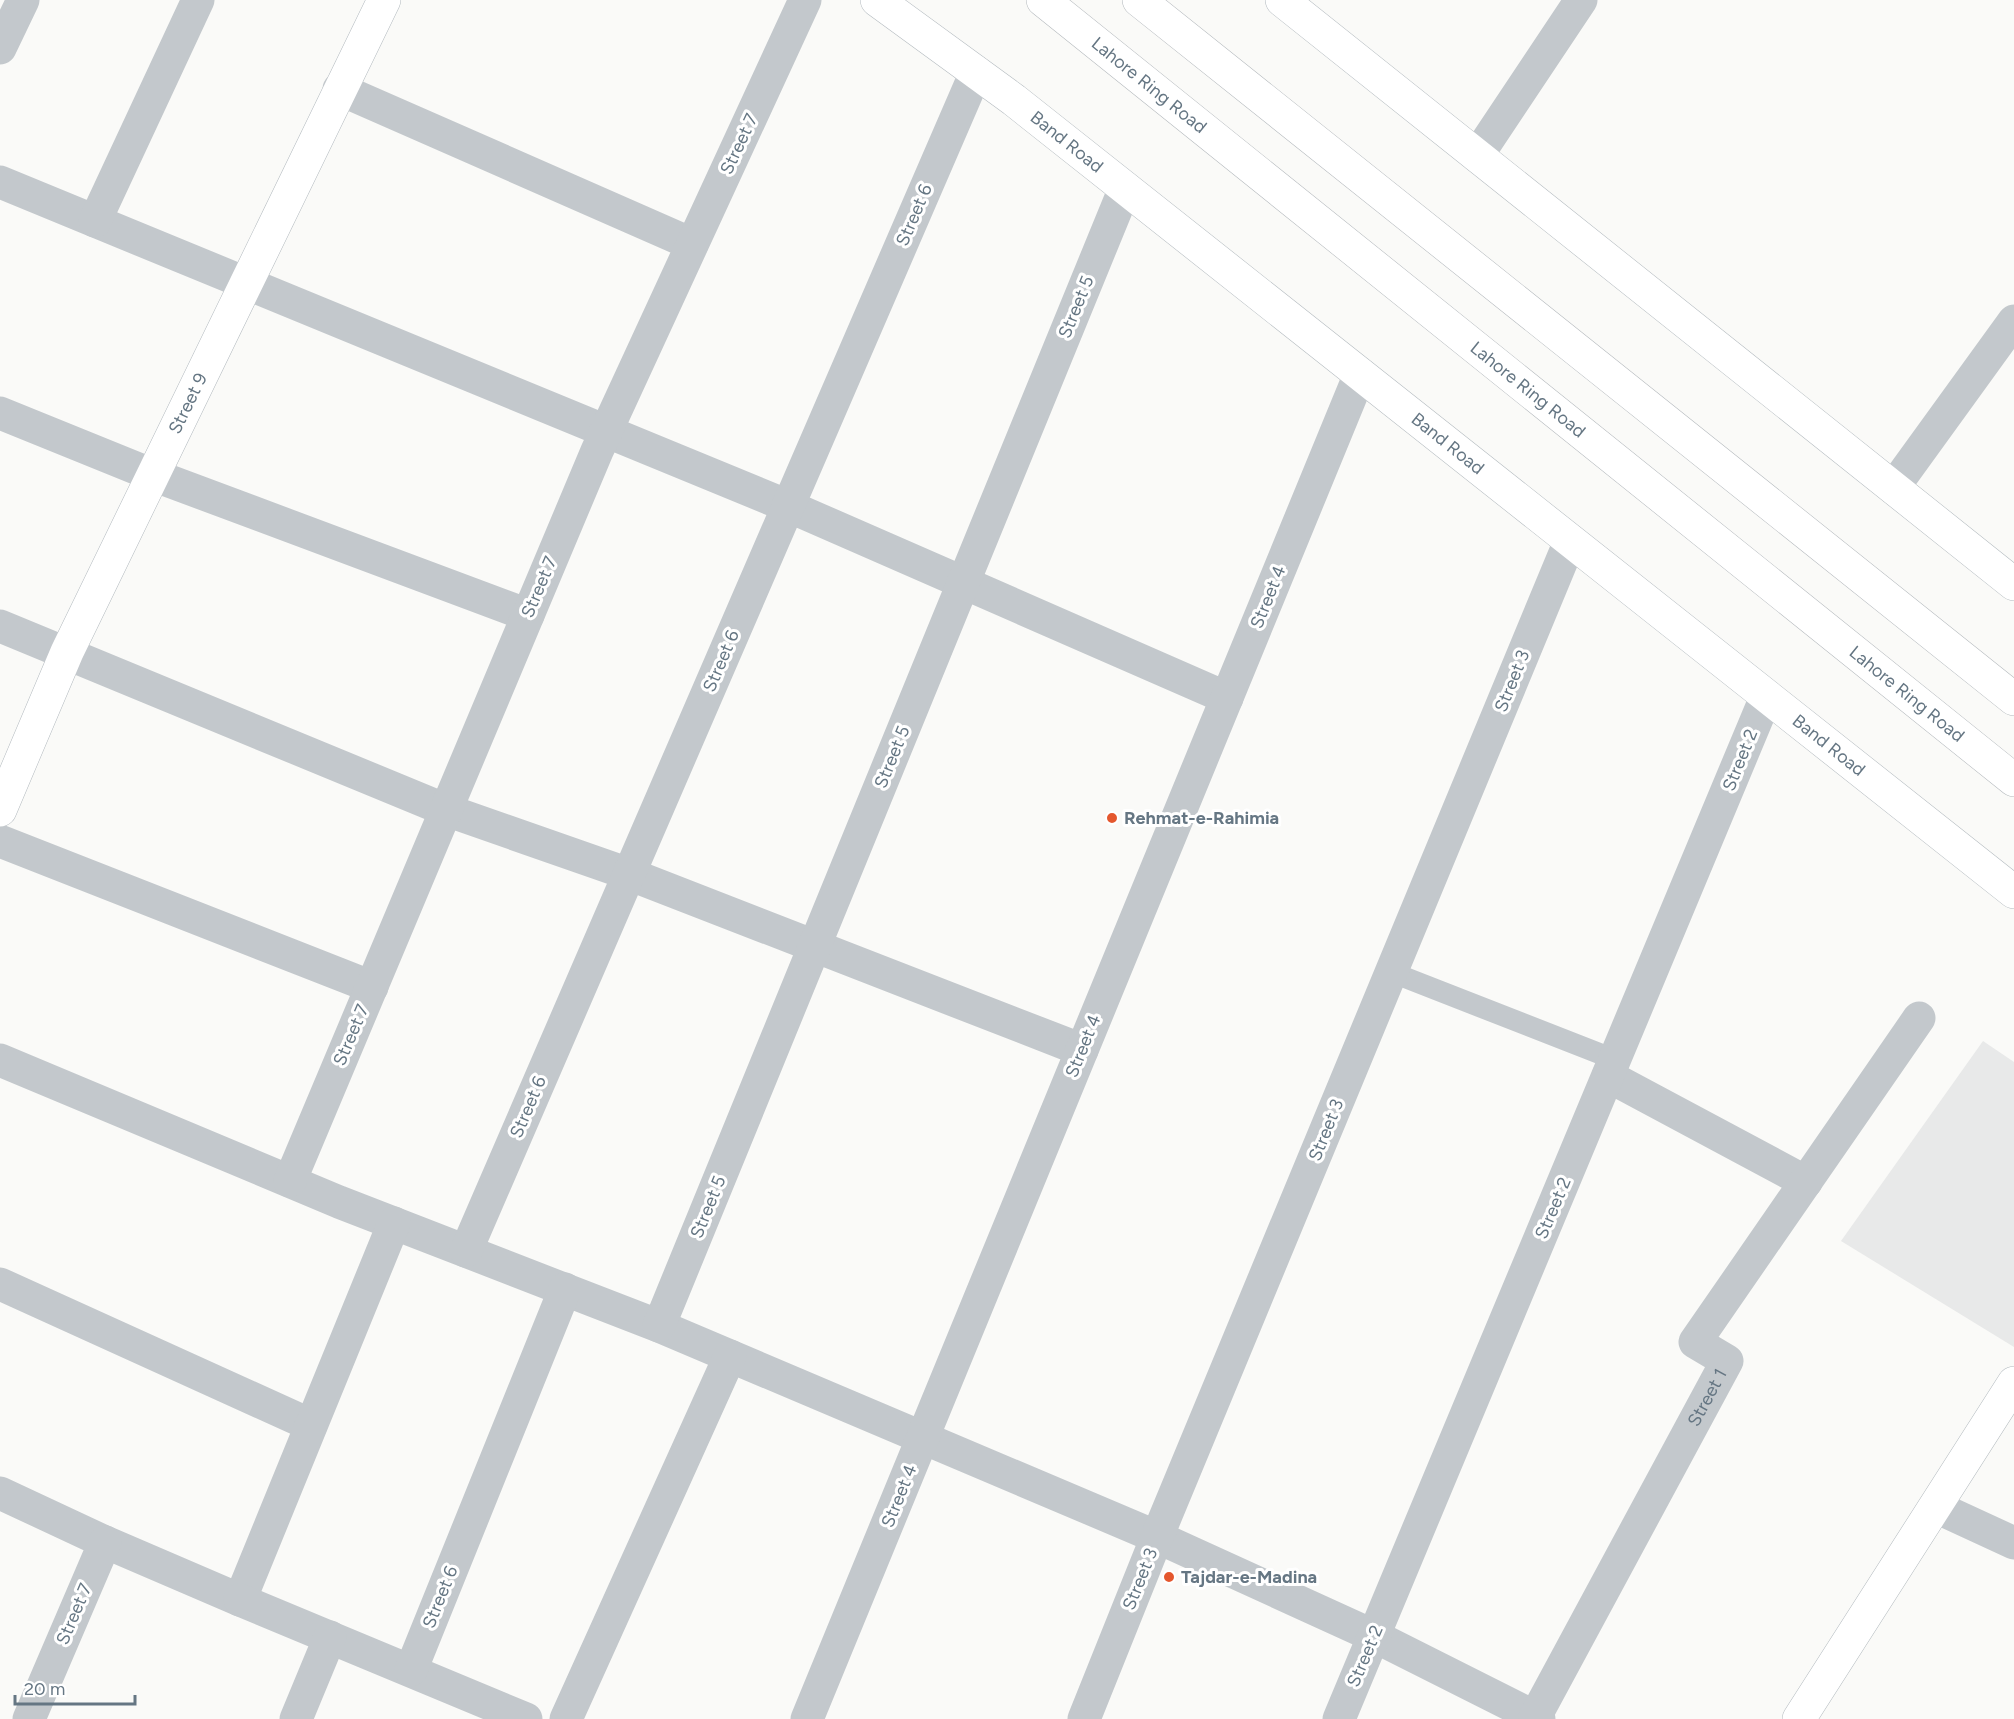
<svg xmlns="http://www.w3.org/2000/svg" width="2014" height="1719" font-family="Figtree,sans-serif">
  <rect width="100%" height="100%" fill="#fafaf8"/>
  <!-- built -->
  <path fill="#e8e9e9" d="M1983 1041 2014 1062V1347L1841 1241Z"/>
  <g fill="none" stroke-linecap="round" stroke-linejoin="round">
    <defs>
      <g id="secondary">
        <path id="s2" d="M877 0 1014 100 2014 892"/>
        <path d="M1282 0 2014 584"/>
        <path id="s3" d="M0 810 67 652 384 0"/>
        <path d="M1799 1719 2014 1383"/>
      </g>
      <g id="highway">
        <path id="s4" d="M1043 0 2014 780"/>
        <path d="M1139 0 2014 699"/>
      </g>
    </defs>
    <!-- secondary casing -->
    <use href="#secondary" stroke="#b3babf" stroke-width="34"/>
    <!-- highway casing -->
    <use href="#highway" stroke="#b4b9bd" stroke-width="34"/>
    <!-- lane -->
    <path stroke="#c3c8cc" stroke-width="21" d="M1391 972 1616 1060"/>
    <!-- street -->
    <g stroke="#c3c8cc" stroke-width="33">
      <path d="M0 48 23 0"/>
      <path d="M339 89 692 244"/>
      <path d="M1477 156 1581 0"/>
      <path d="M0 182 788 506 1227 698"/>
      <path d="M95 221 198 0"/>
      <path d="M0 413 153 475 528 615"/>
      <path d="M1893 488 2014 321"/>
      <path d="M0 626 446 810 629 874 1082 1050"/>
      <path d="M0 841 372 987"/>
      <path d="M0 1060 339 1202 659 1326 1157 1537 1374 1636 1539 1719"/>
      <path d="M1608 1076 1806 1182"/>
      <path d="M290 1181 597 451 805 0"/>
      <path d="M466 1251 976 72"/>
      <path d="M0 1284 311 1425"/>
      <path d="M659 1326 1125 188"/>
      <path d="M0 1493 105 1542 240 1600 394 1223"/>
      <path d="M1936 1507 2014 1543"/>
      <path d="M240 1600 526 1719"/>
      <path d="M411 1670 565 1289"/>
      <path id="s1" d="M1535 1717 1727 1361 1695 1342 1919 1018"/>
      <path d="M29 1719 105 1542"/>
      <path d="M296 1719 330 1637"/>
      <path d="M566 1719 730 1356"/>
      <path d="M807 1719 1360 374"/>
      <path d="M1084 1719 1157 1537 1570 541"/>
      <path d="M1339 1719 1766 697"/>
    </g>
    <!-- secondary -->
    <use href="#secondary" stroke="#fff" stroke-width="33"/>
    <!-- highway -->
    <use href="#highway" stroke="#fff" stroke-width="33"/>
  </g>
  <!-- markers -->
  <g fill="#e4572e" stroke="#fff" stroke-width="2">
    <circle cx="1112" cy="818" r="6"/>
    <circle cx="1169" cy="1577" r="6"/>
  </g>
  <g text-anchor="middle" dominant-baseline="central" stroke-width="6" stroke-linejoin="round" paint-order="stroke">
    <!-- street labels -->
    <g font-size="18" fill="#657683" stroke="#fff">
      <text stroke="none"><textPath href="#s4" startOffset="136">Lahore Ring Road</textPath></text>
      <text stroke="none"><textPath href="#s2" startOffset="237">Band Road</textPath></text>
      <text transform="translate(739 144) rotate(-65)">Street 7</text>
      <text transform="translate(914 215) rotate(-67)">Street 6</text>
      <text transform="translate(1076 307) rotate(-68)">Street 5</text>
      <text stroke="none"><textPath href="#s4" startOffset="622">Lahore Ring Road</textPath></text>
      <text stroke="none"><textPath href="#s3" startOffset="448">Street 9</textPath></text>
      <text stroke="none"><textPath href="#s2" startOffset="723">Band Road</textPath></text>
      <text transform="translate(539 587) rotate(-67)">Street 7</text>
      <text transform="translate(1268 597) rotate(-68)">Street 4</text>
      <text transform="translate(721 661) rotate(-67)">Street 6</text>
      <text transform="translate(1512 681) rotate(-68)">Street 3</text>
      <text stroke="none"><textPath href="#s4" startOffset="1108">Lahore Ring Road</textPath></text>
      <text stroke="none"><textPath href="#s2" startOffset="1209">Band Road</textPath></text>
      <text transform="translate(892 757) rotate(-68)">Street 5</text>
      <text transform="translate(1740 760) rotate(-68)">Street 2</text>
      <text transform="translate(351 1035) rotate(-67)">Street 7</text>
      <text transform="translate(1083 1046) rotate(-68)">Street 4</text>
      <text transform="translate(528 1107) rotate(-67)">Street 6</text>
      <text transform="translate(1326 1130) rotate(-68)">Street 3</text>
      <text transform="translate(708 1207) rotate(-68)">Street 5</text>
      <text transform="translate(1553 1208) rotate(-67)">Street 2</text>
      <text stroke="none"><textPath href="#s1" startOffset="363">Street 1</textPath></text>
      <text transform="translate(899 1496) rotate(-68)">Street 4</text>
      <text transform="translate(1140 1579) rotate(-68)">Street 3</text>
      <text transform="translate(440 1597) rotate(-68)">Street 6</text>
      <text transform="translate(74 1614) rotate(-67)">Street 7</text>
      <text transform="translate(1365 1656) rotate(-67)">Street 2</text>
    </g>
    <!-- poi labels -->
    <g font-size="18" font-weight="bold" fill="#657683" stroke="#fff" text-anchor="start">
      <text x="1124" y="818">Rehmat-e-Rahimia</text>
      <text x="1181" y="1577">Tajdar-e-Madina</text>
    </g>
  </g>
  <!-- scale -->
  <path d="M15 1695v9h120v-9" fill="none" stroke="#657683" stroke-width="3"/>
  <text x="24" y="1695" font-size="18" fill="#657683" stroke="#ffffff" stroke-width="4.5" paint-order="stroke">20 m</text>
</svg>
